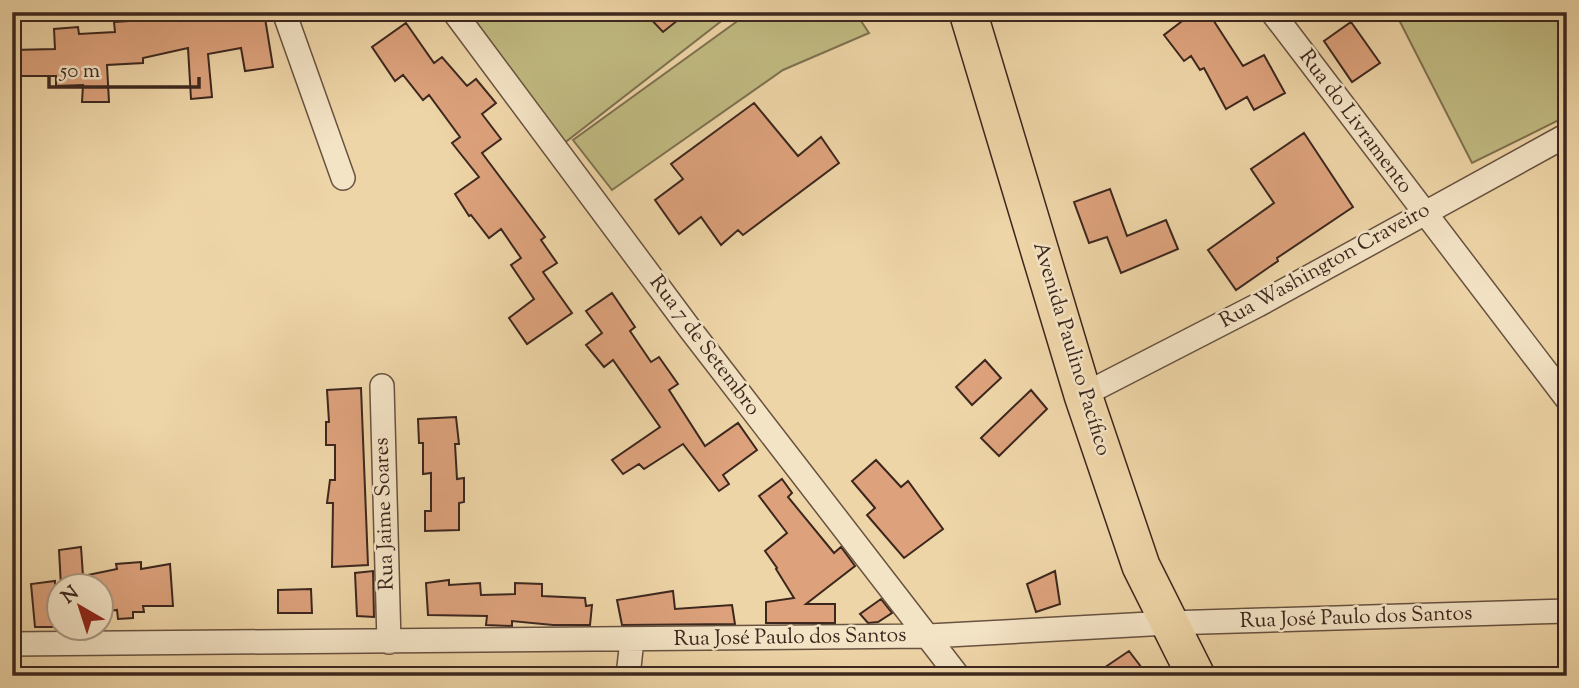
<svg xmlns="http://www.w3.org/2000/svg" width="1579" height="688" font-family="'Sorts Mill Goudy',serif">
  <rect width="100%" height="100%" fill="#eed5a7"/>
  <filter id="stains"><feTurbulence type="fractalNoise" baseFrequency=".00286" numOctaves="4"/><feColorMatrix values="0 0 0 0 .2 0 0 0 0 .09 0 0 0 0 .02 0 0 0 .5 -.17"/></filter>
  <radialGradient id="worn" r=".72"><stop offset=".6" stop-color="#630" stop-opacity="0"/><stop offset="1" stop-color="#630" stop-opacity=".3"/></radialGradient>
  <!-- green -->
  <path fill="#c1bb82" stroke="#7e7150" stroke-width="2" d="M465 12H733L563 144Z
    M750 12H855L869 33 783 70 612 190 573 140Z
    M1395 12H1567V116L1472 163Z"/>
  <!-- building -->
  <path fill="#dda27c" stroke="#3c271e" stroke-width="2" d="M180 12 181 21 226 12H230V18L264 12 273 67 245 71 241 48 208 54 212 97 191 99 188 48 143 58V63L107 65 109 102H82L83 85 56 86V76H12V50L55 49 54 29 78 27 79 34 115 32 114 22 159 19 158 16Z
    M644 12H688L663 32Z
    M1194 12H1208L1243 66 1264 55 1285 93 1254 110 1247 97 1226 109 1204 68 1200 70 1191 56 1184 61 1164 35Z
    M1351 22 1380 63 1352 82 1324 41Z
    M406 23 434 63 442 57 467 86 476 79 496 103 482 114 501 139 482 153 545 237 541 240 557 263 543 272 572 313 527 344 509 318 534 299 511 265 521 258 501 229 489 238 471 215 469 216 455 194 479 177 452 143 460 137 429 95 423 100 403 75 395 81 372 47Z
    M754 103 798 156 821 137 839 163 743 235 738 230 721 245 701 217 679 234 655 200 683 179 671 164Z
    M1304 133 1353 207 1277 258 1278 261 1236 290 1208 250 1274 203 1251 169Z
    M1110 189 1127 236 1166 220 1178 249 1121 273 1107 237 1089 243 1074 202Z
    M612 293 635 327 630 331 651 362 659 357 678 384 669 390 705 446 738 423 757 450 723 475 729 484 719 491 683 444 644 469 639 464 623 474 612 460 660 427 613 360 604 367 586 345 602 333 586 311Z
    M985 360 1001 378 972 405 956 387Z
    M361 388 368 565 332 567 333 503H327L330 480H335V445H326V422H329L327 390Z
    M1031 390 1047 409 999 456 981 438Z
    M456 417 459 444H455L457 479 464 478V502L459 503V530L425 531V511H431V473L423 474V443H419L418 419Z
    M876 460 901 487 908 481 943 529 904 558 867 515 875 508 852 481Z
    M782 479 792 493 788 497 834 553 841 547 855 566 806 604H835V623H766V602L794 598 776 569 777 568 765 551 787 533 759 496Z
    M81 547 83 576 117 569 116 564 141 562V569L170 564 173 606H143L144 612H133V618L118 619 117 610 102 612V586H61L59 550Z
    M373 571 374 617 357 616 355 573Z
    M1055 571 1060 604 1036 612 1027 584Z
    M449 580V585L480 583 481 595 515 594V583L542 584V596L585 598 586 606 592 605 590 625H553L512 621V626L486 625 487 616 428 615 426 583Z
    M55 581 56 627H35L31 584Z
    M311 589 312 613H278V590Z
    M673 591 675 609 732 605 735 624 622 625 617 600Z
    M881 599 892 613 878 622 868 623 860 614Z
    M1129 651 1148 676H1092Z"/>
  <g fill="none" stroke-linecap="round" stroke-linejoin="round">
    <defs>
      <path id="street" d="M284 12 343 178
        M454 12 690 329 958 676
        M1272 12 1567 399
        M382 386 389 642
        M1083 395 1258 305 1567 135
        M12 644 929 636 1168 623 1567 611
        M628 676 632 640"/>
      <path id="primary" d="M968 12 1083 395 1141 566 1196 676"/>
    </defs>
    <!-- street casing -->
    <use href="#street" stroke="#685240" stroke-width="26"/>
    <!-- primary casing -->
    <use href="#primary" stroke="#3c271e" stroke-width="40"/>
    <!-- street -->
    <use href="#street" stroke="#f4e4c6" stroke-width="23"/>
    <!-- primary -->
    <use href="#primary" stroke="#eed5a7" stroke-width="37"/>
  </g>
  <g text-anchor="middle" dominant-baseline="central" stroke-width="5" stroke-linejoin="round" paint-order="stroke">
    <!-- street labels -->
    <g font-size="21" fill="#3c271e" stroke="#f4e4c6">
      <text transform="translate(1355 122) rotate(53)">Rua do Livramento</text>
      <text transform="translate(1325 266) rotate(-29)">Rua Washington Craveiro</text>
      <text transform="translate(704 346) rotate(53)">Rua 7 de Setembro</text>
      <text transform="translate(1071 349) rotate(73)">Avenida Paulino Pacífico</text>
      <text transform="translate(385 514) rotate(-92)">Rua Jaime Soares</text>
      <text transform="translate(1356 618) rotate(-2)">Rua José Paulo dos Santos</text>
      <text transform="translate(790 638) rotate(-1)">Rua José Paulo dos Santos</text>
    </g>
  </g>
  <!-- margin -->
  <rect width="1579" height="688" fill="none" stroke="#eed5a7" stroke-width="42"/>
  <rect x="14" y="14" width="1551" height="660" fill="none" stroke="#3c271e" stroke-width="3.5"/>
  <rect x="21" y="21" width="1537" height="646" fill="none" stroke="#3c271e" stroke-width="2"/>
  <!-- north arrow -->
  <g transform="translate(80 607) rotate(321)"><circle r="33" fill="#f4e4c6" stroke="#aa9883" stroke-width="2"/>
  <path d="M0-5L12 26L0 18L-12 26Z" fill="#8f2418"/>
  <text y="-10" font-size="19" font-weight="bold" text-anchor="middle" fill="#3c271e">N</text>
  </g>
  <!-- scale -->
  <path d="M49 77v10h150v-10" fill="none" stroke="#3c271e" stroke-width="3.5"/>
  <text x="60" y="77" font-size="21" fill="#3c271e" stroke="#f4e4c6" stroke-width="5" paint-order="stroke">50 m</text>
  <rect width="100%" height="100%" filter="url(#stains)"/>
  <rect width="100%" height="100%" fill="url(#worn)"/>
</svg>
